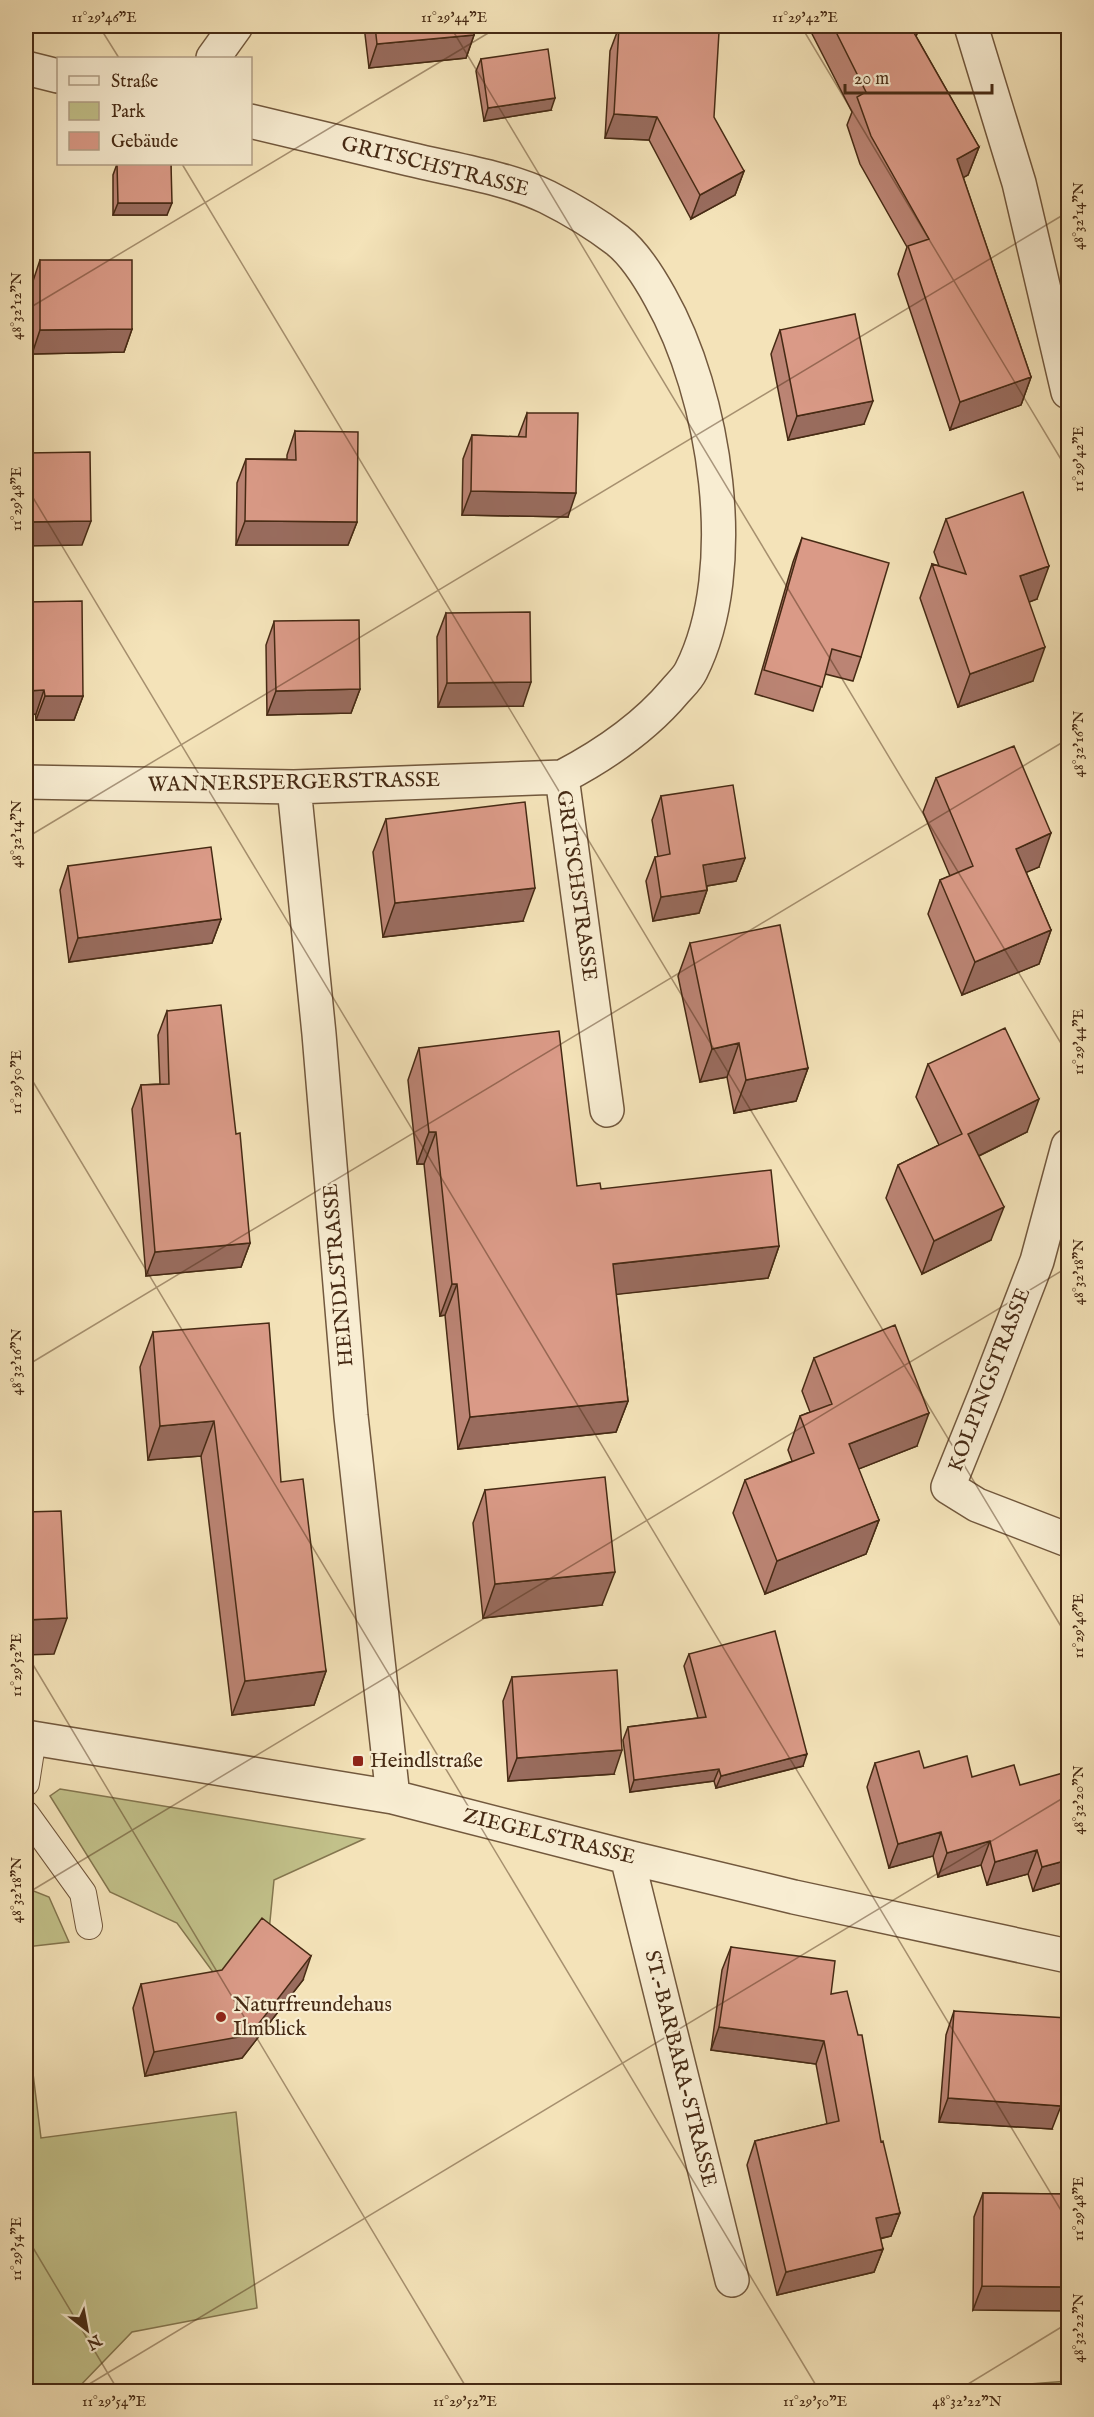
<svg xmlns="http://www.w3.org/2000/svg" width="1094" height="2417" font-family="'IM FELL English',serif">
  <rect width="100%" height="100%" fill="#f4e3b9"/>
  <filter id="stains"><feTurbulence type="fractalNoise" baseFrequency=".00333" numOctaves="4"/><feColorMatrix values="0 0 0 0 .2 0 0 0 0 .09 0 0 0 0 .02 0 0 0 .5 -.17"/></filter>
  <radialGradient id="worn" r=".72"><stop offset=".6" stop-color="#630" stop-opacity="0"/><stop offset="1" stop-color="#630" stop-opacity=".3"/></radialGradient>
  <!-- green -->
  <path fill="#c2c18a" stroke="#84764f" stroke-width="1.5" d="M60 1789 364 1839 274 1880 267 1952 221 1983 177 1923 110 1892 50 1796Z
    M26 1888 49 1897 69 1942 26 1947Z
    M26 2017 41 2138 236 2112 257 2308 132 2332 75 2391H26Z
    M1068 2381V2391H938Z"/>
  <g fill="none" stroke-linecap="round" stroke-linejoin="round">
    <defs>
      <path id="lane" d="M26 1783 33 1738
        M26 1814 83 1893 89 1926"/>
      <path id="street" d="M971 26 1019 183 1068 392
        M213 58 236 26
        M26 68 58 76
        M562 777 607 1110
        M26 782 294 787 562 777C604 755 644 728 675 691 680 685 687 679 691 671 743 568 715 394 660 297 649 277 635 254 617 240 596 224 571 209 547 197 505 177 454 170 409 159 356 146 303 134 250 121
        M294 787 319 1034 351 1416 393 1797
        M1068 1146 1037 1261 986 1393 948 1487 977 1505 1068 1540
        M26 1737 393 1797 627 1857 794 1897 1068 1956
        M627 1857 732 2280"/>
    </defs>
    <!-- lane casing -->
    <use href="#lane" stroke="#72583d" stroke-width="28"/>
    <!-- street casing -->
    <use href="#street" stroke="#72583d" stroke-width="36"/>
    <!-- lane -->
    <use href="#lane" stroke="#f8edd2" stroke-width="26"/>
    <!-- street -->
    <use href="#street" stroke="#f8edd2" stroke-width="33"/>
  </g>
  <!-- wall -->
  <path fill="#bb8474" stroke="#462a14" stroke-width="1.5" d="M364 26H473L474 35 466 58 369 68Z
    M808 26H920L916 36 979 147 968 175 963 177 1031 377 1021 405 950 430 898 274 907 247 860 164 847 125 852 112Z
    M619 27 744 171 735 195 691 219 649 140 605 138 610 51Z
    M481 59 551 110 484 121 476 71Z
    M117 164H171L167 215H113V175Z
    M40 260 132 329 124 352 32 354V284Z
    M780 330 864 424 788 440 771 354Z
    M527 413 568 517 462 515 463 459 472 435 518 437Z
    M295 431 357 522 348 545H236L237 483 246 459H287V455Z
    M946 519 1037 599 1029 602 1033 681 958 707 920 598 932 564 939 566 934 552Z
    M802 538 861 657 853 681 825 674 813 711 755 694 793 562Z
    M26 602 83 696 74 720H36Z
    M446 613 523 706 438 707 437 637Z
    M274 622 360 689 351 713 267 715 266 645Z
    M936 778 1039 867 1026 872 1051 930 1039 964 962 995 928 914 940 880 950 876 923 812Z
    M661 796 745 858 736 881 707 886V890L699 913 653 921 646 881 655 857H658L652 820Z
    M386 819 523 921 383 937 373 852Z
    M68 866 221 919 212 943 69 962 60 890Z
    M690 943 808 1068 796 1101 734 1113 727 1077 700 1082 678 976Z
    M167 1011 250 1243 241 1267 146 1276 132 1109 141 1085 160 1084 158 1035Z
    M419 1048 577 1186 601 1189 779 1246 768 1278 616 1294 628 1401 616 1432 458 1449 445 1315 440 1316 424 1164H417L408 1080Z
    M928 1064 1027 1132 979 1156 991 1240 922 1274 886 1198 898 1165 939 1145 916 1097Z
    M153 1332 281 1482 326 1671 314 1705 232 1715 201 1456 148 1460 140 1367Z
    M814 1358 917 1446 858 1469 879 1520 866 1554 765 1594 733 1513 745 1480 792 1461 788 1450 800 1416 810 1412 802 1391Z
    M485 1490 602 1605 483 1618 473 1523Z
    M689 1654 803 1766 716 1788 714 1781 630 1792 623 1740 628 1727 698 1718 684 1666Z
    M512 1677 614 1774 508 1781 503 1701Z
    M875 1763 924 1768 1020 1785 1068 1881 1033 1891 1028 1874 987 1885 981 1865 938 1877 933 1856 889 1868 867 1787Z
    M731 1947 831 1994 881 2142 900 2213 891 2236 880 2239 883 2249 874 2272 777 2295 747 2165 755 2141 827 2124 816 2064 711 2050 722 1970Z
    M303 1980 242 2058 145 2076 133 2008 141 1984Z
    M954 2011 1052 2129 939 2122 946 2035Z
    M983 2193 1068 2194 973 2310 974 2217Z"/>
  <!-- shaded-wall -->
  <path fill="#996c5e" stroke="#462a14" stroke-width="1.5" d="M906 26H920L915 39Z
    M474 35 466 58 369 68 377 44Z
    M555 98 551 110 484 121 488 108Z
    M614 114 657 117 649 140 605 138Z
    M979 147 968 175 947 187 957 159Z
    M744 171 735 195 691 219 700 195Z
    M118 203H172L167 215H113Z
    M132 329 124 352 32 354 40 330Z
    M1031 377 1021 405 950 430 960 402Z
    M873 401 864 424 788 440 797 416Z
    M471 491 576 493 568 517 462 515Z
    M91 521 82 545 26 546V522Z
    M245 521 357 522 348 545H236Z
    M1049 566 1037 599 1008 610 1020 576Z
    M1045 647 1033 681 958 707 970 674Z
    M531 682 523 706 438 707 447 683Z
    M360 689 351 713 267 715 276 691Z
    M44 690 36 714 26 715V691Z
    M45 696H83L74 720H36Z
    M1051 833 1039 867 1004 882 1016 849Z
    M745 858 736 881 694 888 703 865Z
    M535 888 523 921 383 937 395 903Z
    M707 890 699 913 653 921 661 897Z
    M221 919 212 943 69 962 78 938Z
    M1051 930 1039 964 962 995 975 962Z
    M739 1043 727 1077 700 1082 712 1049Z
    M808 1068 796 1101 734 1113 746 1080Z
    M1039 1099 1027 1132 956 1167 968 1134Z
    M429 1132H436L424 1164H417Z
    M1004 1207 991 1240 922 1274 934 1241Z
    M250 1243 241 1267 146 1276 155 1252Z
    M779 1246 768 1278 602 1296 613 1264Z
    M452 1284H457L445 1315 440 1316Z
    M628 1401 616 1432 458 1449 470 1417Z
    M929 1413 917 1446 836 1478 849 1444Z
    M214 1421 201 1456 148 1460 160 1426Z
    M879 1520 866 1554 765 1594 777 1561Z
    M615 1572 602 1605 483 1618 495 1584Z
    M67 1618 54 1654 26 1655V1620Z
    M326 1671 314 1705 232 1715 245 1681Z
    M622 1750 614 1774 508 1781 517 1758Z
    M807 1754 803 1766 716 1788 721 1776Z
    M719 1769 714 1781 630 1792 634 1780Z
    M941 1832 933 1856 889 1868 898 1844Z
    M990 1841 981 1865 938 1877 947 1853Z
    M1037 1850 1028 1874 987 1885 995 1862Z
    M1068 1860V1881L1033 1891 1042 1867Z
    M311 1956 303 1980 242 2058 145 2076 154 2052Z
    M719 2027 824 2041 816 2064 711 2050Z
    M948 2098 1061 2106 1052 2129 939 2122Z
    M900 2213 891 2236 867 2241 876 2218Z
    M883 2249 874 2272 777 2295 786 2272Z
    M982 2286 1068 2287V2311L973 2310Z"/>
  <!-- building -->
  <path fill="#da9a87" stroke="#462a14" stroke-width="1.5" d="M375 26H473L474 35 377 44Z
    M833 26H910L979 147 957 159 1031 377 960 402 908 246 929 239 871 136 857 97 866 92Z
    M619 27 719 32 714 117 744 171 700 195 657 117 614 114Z
    M548 49 555 98 488 108 481 59Z
    M117 164H171L172 203H118Z
    M40 260H132V329L40 330Z
    M855 314 873 401 797 416 780 330Z
    M527 413H578L576 493 471 491 472 435 526 437Z
    M295 431 358 432 357 522 245 521 246 459 296 460Z
    M90 452 91 521 26 522V453Z
    M1023 492 1049 566 1020 576 1045 647 970 674 932 564 966 574 946 519Z
    M802 538 889 563 861 657 832 649 822 687 764 670Z
    M82 601 83 696H45L44 690 26 691V602Z
    M530 612 531 682 447 683 446 613Z
    M359 620 360 689 276 691 274 621Z
    M1014 746 1051 833 1016 849 1051 930 975 962 940 880 973 866 936 778Z
    M733 785 745 858 703 865 707 890 661 897 655 857 670 854 661 796Z
    M525 802 535 888 395 903 386 819Z
    M211 847 221 919 78 938 68 866Z
    M780 925 808 1068 746 1080 739 1043 712 1049 690 943Z
    M221 1005 236 1134 240 1133 250 1243 155 1252 141 1085 169 1084 167 1011Z
    M1005 1028 1039 1099 968 1134 1004 1207 934 1241 898 1165 962 1134 928 1064Z
    M559 1031 577 1186 600 1183 601 1189 771 1170 779 1246 613 1264 628 1401 470 1417 457 1284H452L436 1132H429L419 1048Z
    M269 1323 281 1482 303 1479 326 1671 245 1681 214 1421 160 1426 153 1332Z
    M895 1325 929 1413 849 1444 879 1520 777 1561 745 1480 814 1453 800 1416 832 1404 814 1358Z
    M605 1477 615 1572 495 1584 485 1490Z
    M61 1511 67 1618 26 1620V1512Z
    M775 1631 807 1754 721 1776 719 1769 634 1780 628 1727 706 1717 689 1654Z
    M617 1670 622 1750 517 1758 512 1677Z
    M919 1751 924 1768 967 1756 972 1777 1014 1765 1020 1785 1063 1773 1068 1793V1860L1042 1867 1037 1850 995 1862 990 1841 947 1853 941 1832 898 1844 875 1763Z
    M262 1918 311 1956 250 2035 154 2052 141 1984 222 1970Z
    M731 1947 835 1961 831 1994 847 1991 858 2035H862L881 2142 883 2141 900 2213 876 2218 883 2249 786 2272 755 2141 839 2121 824 2041 719 2027Z
    M954 2011 1067 2018 1061 2106 948 2098Z
    M983 2193 1068 2194V2287L982 2286Z"/>
  <!-- ticks -->
  <path fill="none" stroke="#462a14" stroke-width="1.5" stroke-opacity="0.45" d="M99 26 119 58M450 26 1068 1055M801 26 1068 471M182 164 1068 1638M26 310 500 26M26 486 1068 2222M26 838 1068 212M26 1070 820 2392M26 1366 1068 739M26 1653 469 2392M26 1894 1068 1267M26 2236 119 2392M76 2392 1068 1795M955 2392 1068 2323"/>
  <!-- markers -->
  <g fill="#8f2418" stroke="#f8edd2" stroke-width="2">
    <rect x="352" y="1755" width="12" height="12" rx="3"/>
    <circle cx="221" cy="2017" r="6"/>
  </g>
  <g text-anchor="middle" dominant-baseline="central" stroke-width="4.5" stroke-linejoin="round" paint-order="stroke">
    <!-- street labels -->
    <g font-size="21" fill="#462a14" stroke="#f8edd2">
      <text transform="translate(435 167) rotate(14)">GRITSCHSTRASSE</text>
      <text transform="translate(294 783) rotate(-1)">WANNERSPERGERSTRASSE</text>
      <text transform="translate(576 886) rotate(82)">GRITSCHSTRASSE</text>
      <text transform="translate(339 1275) rotate(-95)">HEINDLSTRASSE</text>
      <text transform="translate(990 1380) rotate(-69)">KOLPINGSTRASSE</text>
      <text transform="translate(549 1837) rotate(14)">ZIEGELSTRASSE</text>
      <text transform="translate(680 2069) rotate(76)">ST.-BARBARA-STRASSE</text>
    </g>
    <!-- poi labels -->
    <g font-size="21" fill="#462a14" stroke="#f8edd2" text-anchor="start">
      <text x="370" y="1761">Heindlstraße</text>
      <text x="233" y="2005">Naturfreundehaus<tspan x="233" dy="24">Ilmblick</tspan></text>
    </g>
  </g>
  <!-- margin -->
  <rect width="1094" height="2417" fill="none" stroke="#f4e3b9" stroke-width="66"/>
  <!-- legend -->
  <rect x="57" y="57" width="195" height="108" fill="#f8edd2" stroke="#b19f86" stroke-width="1.5"/>
  <rect x="69" y="76" width="30" height="9" fill="#f8edd2" stroke="#b19f86" stroke-width="1.5"/>
  <text x="111" y="87" font-size="18" fill="#462a14">Straße</text>
  <rect x="69" y="102" width="30" height="18" fill="#c2c18a" stroke="#b19f86" stroke-width="1.5"/>
  <text x="111" y="117" font-size="18" fill="#462a14">Park</text>
  <rect x="69" y="132" width="30" height="18" fill="#da9a87" stroke="#b19f86" stroke-width="1.5"/>
  <text x="111" y="147" font-size="18" fill="#462a14">Gebäude</text>
  <!-- north arrow -->
  <g transform="translate(87 2330) rotate(149)" stroke="#f8edd2" stroke-width="4.5" paint-order="stroke">
  <path d="M0-4.5L10 22L0 15L-10 22Z" fill="#462a14"/>
  <text y="-9" font-size="16" font-weight="bold" text-anchor="middle" fill="#462a14">N</text>
  </g>
  <!-- scale -->
  <path d="M845 84v9h147v-9" fill="none" stroke="#462a14" stroke-width="3"/>
  <text x="854" y="84" font-size="18" fill="#462a14" stroke="#f8edd2" stroke-width="4.5" paint-order="stroke">20 m</text>
  <rect x="33" y="33" width="1028" height="2351" fill="none" stroke="#462a14" stroke-width="2"/>
  <g font-size="15" text-anchor="middle" fill="#462a14">
    <text x="104" y="22">11°29'46"E</text>
    <text x="454" y="22">11°29'44"E</text>
    <text x="805" y="22">11°29'42"E</text>
    <text transform="translate(1078 216) rotate(-90)" y="5">48°32'14"N</text>
    <text transform="translate(16 306) rotate(-90)" y="5">48°32'12"N</text>
    <text transform="translate(1078 459) rotate(-90)" y="5">11°29'42"E</text>
    <text transform="translate(16 499) rotate(-90)" y="5">11°29'48"E</text>
    <text transform="translate(1078 744) rotate(-90)" y="5">48°32'16"N</text>
    <text transform="translate(16 834) rotate(-90)" y="5">48°32'14"N</text>
    <text transform="translate(1078 1042) rotate(-90)" y="5">11°29'44"E</text>
    <text transform="translate(16 1082) rotate(-90)" y="5">11°29'50"E</text>
    <text transform="translate(1078 1272) rotate(-90)" y="5">48°32'18"N</text>
    <text transform="translate(16 1362) rotate(-90)" y="5">48°32'16"N</text>
    <text transform="translate(1078 1626) rotate(-90)" y="5">11°29'46"E</text>
    <text transform="translate(16 1665) rotate(-90)" y="5">11°29'52"E</text>
    <text transform="translate(1078 1800) rotate(-90)" y="5">48°32'20"N</text>
    <text transform="translate(16 1890) rotate(-90)" y="5">48°32'18"N</text>
    <text transform="translate(1078 2209) rotate(-90)" y="5">11°29'48"E</text>
    <text transform="translate(16 2249) rotate(-90)" y="5">11°29'54"E</text>
    <text transform="translate(1078 2328) rotate(-90)" y="5">48°32'22"N</text>
    <text x="114" y="2406">11°29'54"E</text>
    <text x="465" y="2406">11°29'52"E</text>
    <text x="815" y="2406">11°29'50"E</text>
    <text x="967" y="2406">48°32'22"N</text>
  </g>
  <rect width="100%" height="100%" filter="url(#stains)"/>
  <rect width="100%" height="100%" fill="url(#worn)"/>
</svg>
